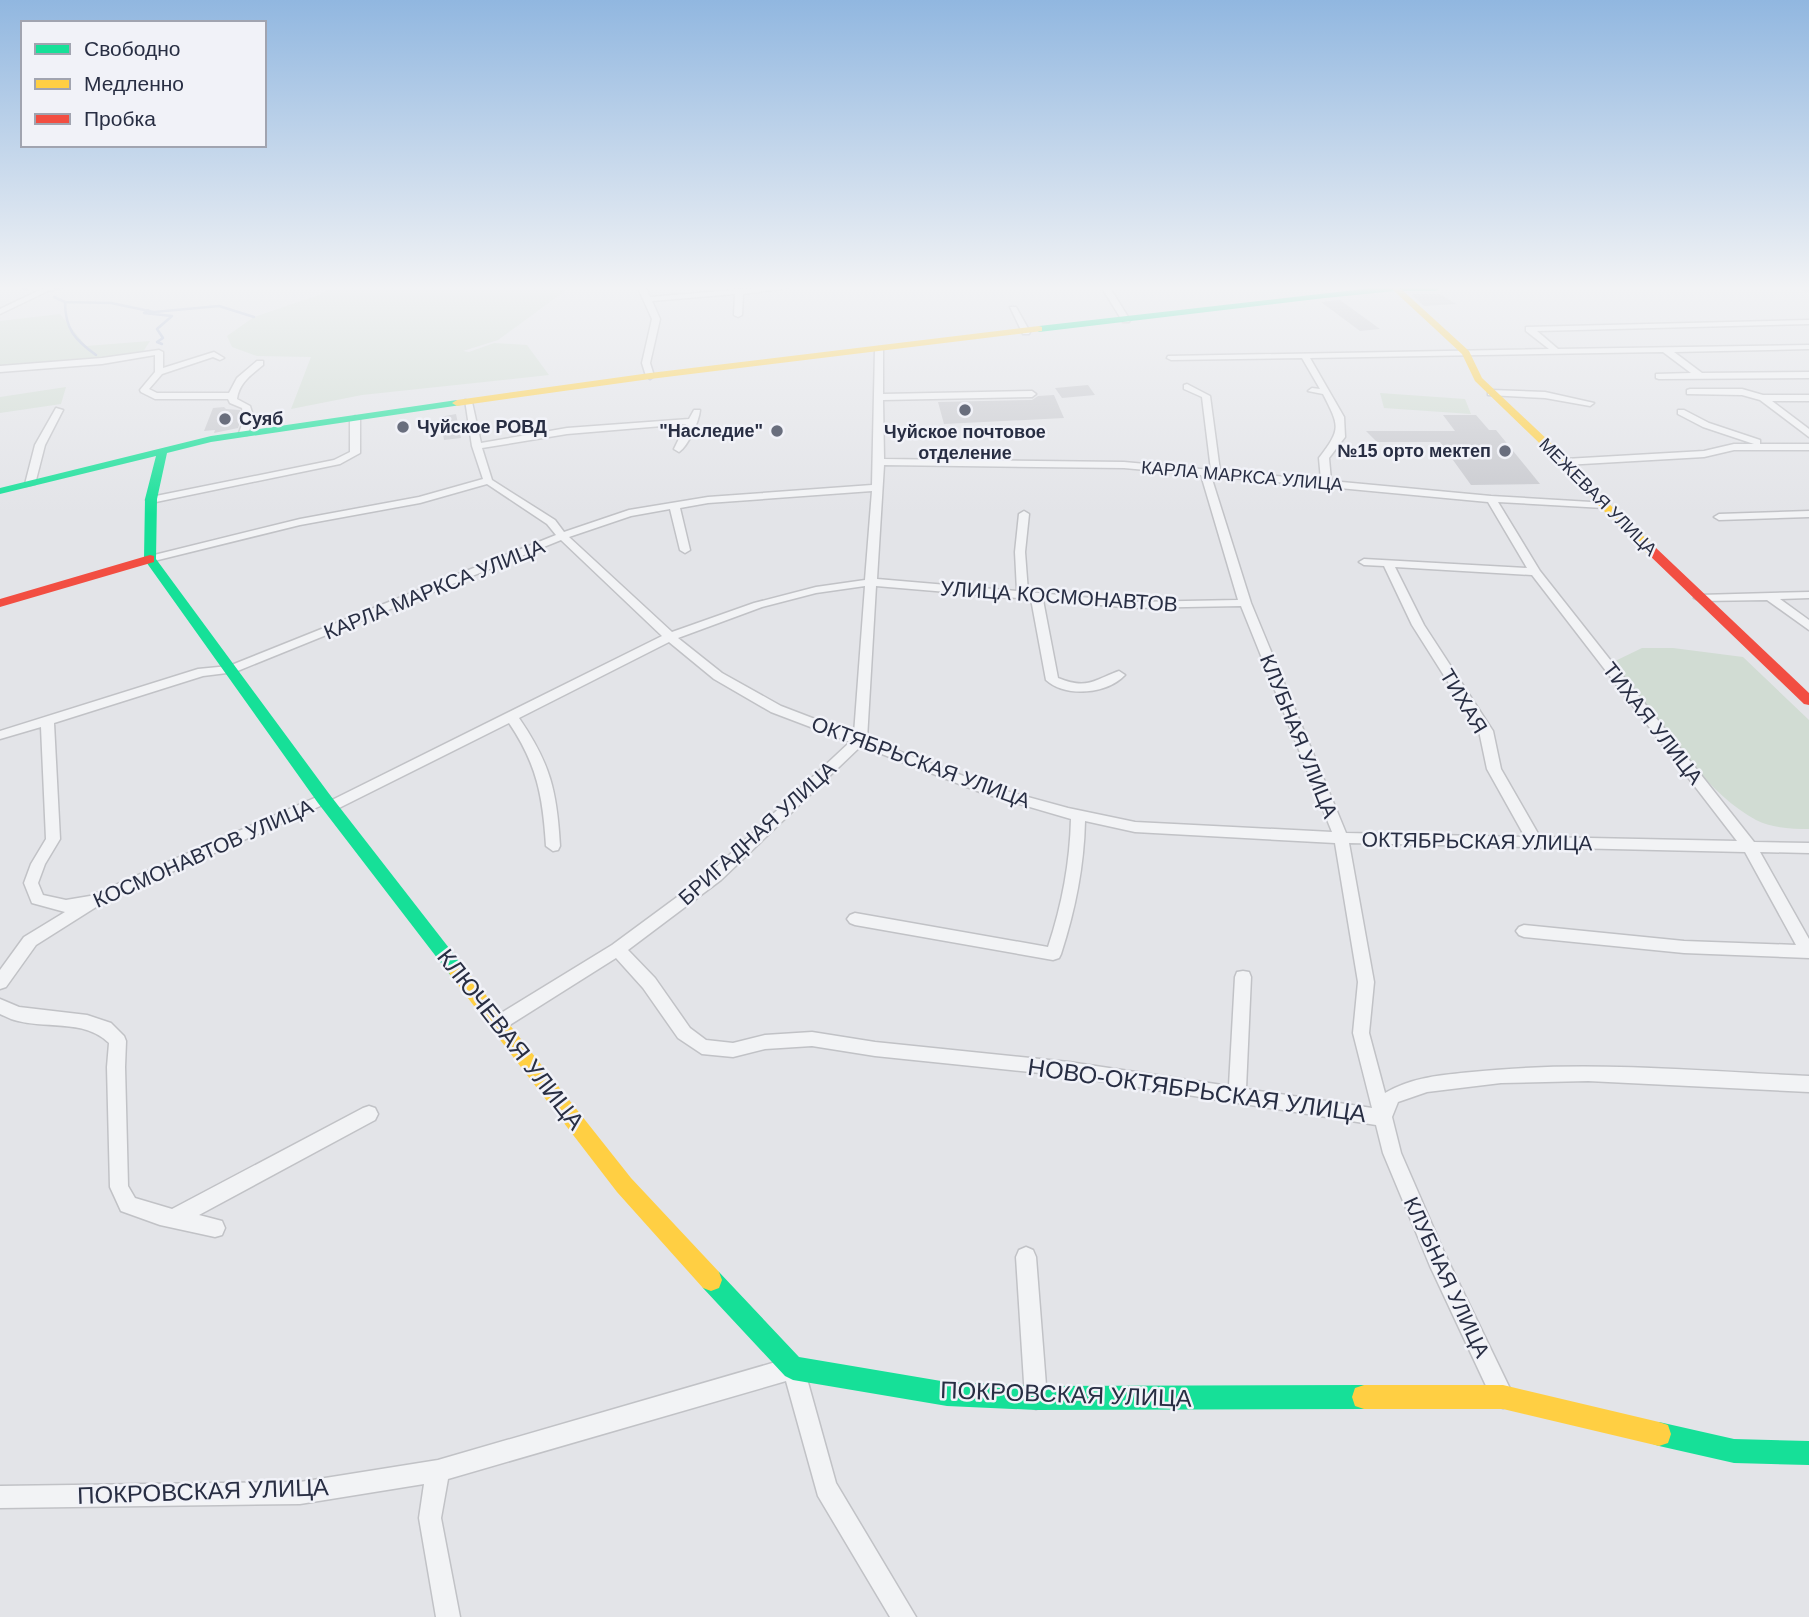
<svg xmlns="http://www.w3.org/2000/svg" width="1809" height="1617" font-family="Arial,sans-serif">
  <rect width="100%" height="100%" fill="#e3e4e8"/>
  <!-- green -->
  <path fill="#d1dcd3" d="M330 288H569L498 340 463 351 469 352 494 343 527 345 549 375 362 395 291 409 311 357 257 356 232 347 227 336 254 317 319 295Z
    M60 314 86 346 150 341 141 355 0 368V321Z
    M66 387 61 404 0 413V397Z
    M1380 393 1465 399 1471 414 1384 408Z
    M1642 648H1673L1743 657 1809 720V829C1793 829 1771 828 1756 820 1703 792 1650 710 1611 663Z"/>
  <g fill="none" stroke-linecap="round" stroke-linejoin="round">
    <!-- stream -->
    <path stroke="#b0bbd5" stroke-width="2.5" d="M22 288 27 290
      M41 293 62 288
      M54 297 65 302C65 329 75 340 96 355
      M65 302 111 303 154 312 219 306 254 317
      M148 310 144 313 172 316 157 329 163 338 157 342 162 344"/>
  </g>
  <!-- building -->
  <path fill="#c9cacf" d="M1411 294H1440L1456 304 1424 306Z
    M1340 300 1380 329 1360 331 1321 302Z
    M1088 385 1095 395 1062 398 1055 388Z
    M1054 395 1064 418 944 424 938 402 1032 400 1038 396Z
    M224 407 226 409 240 410 241 419 238 428 214 433 215 430 204 431 213 408Z
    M456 414 461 438 444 440 440 417Z
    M1443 415H1476L1489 430H1496L1540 484 1471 485 1440 442H1377L1366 431H1455Z"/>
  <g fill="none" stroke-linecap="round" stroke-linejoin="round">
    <defs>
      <path id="street" d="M44 288H54L0 314V309Z
        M638 288H646L650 297 758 288H787L743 294 742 315 738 317 734 315 735 294 652 301 660 319 650 363 654 376 650 379 646 376 642 363 652 319Z
        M1102 288H1110L1130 320 1129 322H1123Z
        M1804 288H1809V290H1805Z
        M1010 307H1016L1030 332 1029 334H1023Z
        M1809 320V324L1537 331 1558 349 1809 345V349L1674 352 1702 373 1809 372V378L1659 379 1656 378V374L1691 373 1663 352 1310 358 1344 417 1345 437 1329 458 1331 481 1491 496 1608 503V507L1604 508 1498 502 1540 571 1754 842 1809 843V853L1760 852 1809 939V958L1684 953 1524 937 1519 935 1516 931 1519 927 1524 925 1684 941 1796 945 1745 852 1349 843 1374 982 1369 1033 1385 1093C1412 1077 1442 1075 1472 1072 1584 1060 1697 1071 1809 1076V1092L1588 1081 1501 1083 1427 1092 1398 1102 1392 1117 1401 1153 1444 1252 1514 1397 1511 1405 1503 1408 1495 1405 1430 1266 1383 1153 1376 1125 1069 1076 875 1056 812 1046 765 1049 733 1057 702 1054 678 1038 643 988 616 958 505 1028 499 1030 493 1028 491 1023 493 1018 612 945 711 872 850 742 771 712 714 679 669 642 519 718C550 763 557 791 560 846L558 850 553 851 546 846C543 797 537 764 509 723L337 809H327L325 806 327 803 104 902 36 945 6 987 0 989V970L24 937 65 912 32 903 24 883 31 864 46 839 41 727 0 739V731L198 669 229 666 556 535 547 524 487 484 420 503 300 525 150 562 145 559 146 557 300 519 419 497 483 479 472 446 465 400 472 402 481 443 567 428 689 419 694 410H700C699 421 689 445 679 452L674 449 686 424 567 434 482 448 492 480 555 520 564 532 629 510 708 497 872 485 875 349 879 347 883 349V394L1032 391 1036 394 1032 397 883 400 884 459 1124 462 1211 470 1202 397 1184 389V385L1187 384 1210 396 1220 471 1321 480 1319 458C1341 429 1340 427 1323 394L1308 391 1312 388 1320 389 1302 358 1171 360 1167 358 1168 356 1549 349 1526 331V327ZM884 465 1124 468 1201 475 1238 600 1133 602 1028 592 1025 552 1029 514 1024 511 1019 514 1015 552 1017 591 877 579ZM1211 476 1488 502 1527 568 1364 559 1359 562 1364 565 1384 566 1412 625 1479 731 1487 769 1525 837 1346 833 1251 603ZM872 491 865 580 816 587 754 603 672 632 569 537 631 516 670 509 680 550 685 553 690 550 680 508 708 503ZM561 540 662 636 330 801 329 796H319L90 896 66 900 43 895 38 883 45 864 60 839 54 723 203 676 235 672ZM1395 567 1532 575 1737 841 1540 837 1501 769 1493 731 1424 625ZM865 586 854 734 781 706 722 673 678 638 762 607 816 593ZM876 586 1031 599 1046 680C1066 698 1107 694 1125 675L1119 671C1094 680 1087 690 1058 678L1043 600 1133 608 1241 606 1332 832 1135 822 1068 808 995 788 867 739ZM861 746 985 794 1071 819C1070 862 1062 905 1048 947L855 913 850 915 847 919 850 923 855 925 1053 960 1059 958 1061 954C1075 911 1084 867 1085 821L1135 832 1335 843 1358 982 1353 1033 1372 1108 1246 1089 1251 977 1249 972 1243 971 1237 972 1235 977 1229 1086 1069 1062 875 1042 812 1032 765 1035 733 1043 706 1040 690 1028 655 978 628 950 721 880Z
        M159 350 163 352V368L214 352 224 358 220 360 213 357 162 374 149 389 157 393H229L237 378 257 361H263V365C251 375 239 383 237 399L250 406 254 419 247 435 239 433 244 419 242 408 230 403 228 399H155L141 392 140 390 155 372V355L102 364 0 372V366L102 358Z
        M1690 389H1742L1763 395H1809V401H1772L1809 429V437L1760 400 1742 395 1687 394V390Z
        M1491 390 1545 392 1594 403 1590 406 1545 398 1488 395V391Z
        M56 408 63 410 45 445 35 484 26 486 25 484 35 445Z
        M1678 410H1684L1709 423 1760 440V444H1809V450H1734L1704 457 1565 465 1560 462 1565 459 1704 451 1734 444H1754L1703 427 1678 414Z
        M355 416 360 419V453L340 464 151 503 146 500 151 497 334 460 350 452V419Z
        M1809 511V517L1719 520 1714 517 1719 514Z
        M1809 592V598L1780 599 1809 620V630L1767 600 1700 601 1694 598 1700 595Z
        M0 999 19 1007 87 1015 111 1023 124 1036 126 1041 125 1067 128 1186 135 1198 172 1209 363 1108 369 1106 375 1108 378 1114 375 1120 199 1215 222 1221 225 1228 222 1235 215 1237 160 1225 121 1211 110 1187 107 1067 109 1043C84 1018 43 1030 11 1019L0 1014Z
        M1026 1247 1033 1250 1036 1257 1047 1398 1044 1406 1036 1409 1028 1406 1025 1398 1016 1257 1019 1250Z
        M793 1357 800 1361 804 1368 836 1483 916 1617H890L818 1496 786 1381 448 1479 441 1518 460 1617H436L419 1518 424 1484 300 1504 0 1508V1486L300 1482 438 1460Z"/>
    </defs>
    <!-- street casing -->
    <use href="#street" stroke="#c1c2c6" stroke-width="3"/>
    <!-- street -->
    <use href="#street" fill="#f2f3f5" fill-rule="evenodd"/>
    <!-- fast -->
    <path fill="#16e098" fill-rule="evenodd" d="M1372 288H1440L1436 291H1395L1325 298 1039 332 1035 329 1039 326Z
      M457 400 462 403 461 405 211 442 167 453 157 499 156 559 330 795 463 966 466 971 463 976 457 978 451 976 318 803 144 559 145 499 156 456 0 494V488L211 436Z
      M711 1269 719 1272 799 1357 947 1382 1036 1386 1364 1385 1373 1388 1376 1397 1373 1406 1364 1409 1036 1410 947 1406 793 1380 785 1376 703 1288 700 1280 703 1272Z
      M1659 1422 1734 1439 1809 1441V1465L1734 1463 1659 1446 1650 1443 1647 1434 1650 1425Z"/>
    <!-- slow -->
    <path fill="#ffcf43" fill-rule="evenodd" d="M1391 288H1400L1469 351 1482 378 1569 460 1608 503 1655 547V553H1647L1600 507 1561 464 1475 381 1462 354Z
      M1039 326 1042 327V331L650 379 457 406 452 403 457 400 650 373Z
      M457 964 463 966 631 1178 719 1272 722 1280 719 1288 711 1291 703 1288 617 1192 451 976 448 971 451 966Z
      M1364 1385H1503L1659 1422 1668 1425 1671 1434 1668 1443 1659 1446 1503 1409H1364L1355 1406 1352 1397 1355 1388Z"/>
    <!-- jam -->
    <path fill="#f24e42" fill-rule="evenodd" d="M1651 546 1655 547 1809 693V705L1804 704 1647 553V547Z
      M150 555 154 556V562L0 607V599Z"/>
  </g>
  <!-- sky -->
  <linearGradient id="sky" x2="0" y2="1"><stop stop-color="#91b7e0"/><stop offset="0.56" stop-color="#f2f3f5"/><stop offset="1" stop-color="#f2f3f5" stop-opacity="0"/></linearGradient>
  <rect width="1809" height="514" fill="url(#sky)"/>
  <!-- markers -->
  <g fill="#696e7d" stroke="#f1f2f8" stroke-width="2.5">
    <circle cx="965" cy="410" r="7"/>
    <circle cx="225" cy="419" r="7"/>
    <circle cx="403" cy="427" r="7"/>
    <circle cx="777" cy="431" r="7"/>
    <circle cx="1505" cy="451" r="7"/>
  </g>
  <g text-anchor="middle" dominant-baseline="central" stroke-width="5" stroke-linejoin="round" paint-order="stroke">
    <!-- far-poi labels -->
    <g font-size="18" font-weight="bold" fill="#282e43" stroke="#f1f2f8" text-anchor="start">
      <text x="239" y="419">Суяб</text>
      <text x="417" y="427">Чуйское РОВД</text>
      <text x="763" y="431" text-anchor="end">"Наследие"</text>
      <text x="965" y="432" text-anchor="middle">Чуйское почтовое<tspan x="965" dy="21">отделение</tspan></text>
      <text x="1491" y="451" text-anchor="end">№15 орто мектеп</text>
    </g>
    <!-- far-street labels -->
    <g font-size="18" fill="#282e43" stroke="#f1f2f8">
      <text transform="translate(1242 476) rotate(5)">КАРЛА МАРКСА УЛИЦА</text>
      <text transform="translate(1598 497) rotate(45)">МЕЖЕВАЯ УЛИЦА</text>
    </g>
    <!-- street labels -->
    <g font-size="21" fill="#282e43" stroke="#f1f2f8">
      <text transform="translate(434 589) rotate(-22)">КАРЛА МАРКСА УЛИЦА</text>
      <text transform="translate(1059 596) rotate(4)">УЛИЦА КОСМОНАВТОВ</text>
      <text transform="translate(1464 701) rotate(59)">ТИХАЯ</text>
      <text transform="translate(1653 723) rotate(52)">ТИХАЯ УЛИЦА</text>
      <text transform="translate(1299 736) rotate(68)">КЛУБНАЯ УЛИЦА</text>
      <text transform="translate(921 762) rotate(20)">ОКТЯБРЬСКАЯ УЛИЦА</text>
      <text transform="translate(757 833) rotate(-42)">БРИГАДНАЯ УЛИЦА</text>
      <text transform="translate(1477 841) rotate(1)">ОКТЯБРЬСКАЯ УЛИЦА</text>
      <text transform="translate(203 853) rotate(-24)">КОСМОНАВТОВ УЛИЦА</text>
      <text transform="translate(1447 1277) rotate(65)">КЛУБНАЯ УЛИЦА</text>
    </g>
    <!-- near-street labels -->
    <g font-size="24" fill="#282e43" stroke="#f1f2f8">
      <text transform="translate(511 1039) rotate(52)">КЛЮЧЕВАЯ УЛИЦА</text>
      <text transform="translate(1197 1090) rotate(8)">НОВО-ОКТЯБРЬСКАЯ УЛИЦА</text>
      <text transform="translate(1066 1394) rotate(2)">ПОКРОВСКАЯ УЛИЦА</text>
      <text transform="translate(203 1491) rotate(-2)">ПОКРОВСКАЯ УЛИЦА</text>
    </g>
  </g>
  <!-- legend -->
  <rect x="21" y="21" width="245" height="126" fill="#f1f2f8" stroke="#a1a4b0" stroke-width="2"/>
  <rect x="35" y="44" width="35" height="10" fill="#16e098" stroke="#a1a4b0" stroke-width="2"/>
  <text x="84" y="56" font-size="21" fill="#282e43">Свободно</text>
  <rect x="35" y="79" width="35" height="10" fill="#ffcf43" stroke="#a1a4b0" stroke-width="2"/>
  <text x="84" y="91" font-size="21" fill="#282e43">Медленно</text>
  <rect x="35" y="114" width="35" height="10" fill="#f24e42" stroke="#a1a4b0" stroke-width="2"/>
  <text x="84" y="126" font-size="21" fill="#282e43">Пробка</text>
</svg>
